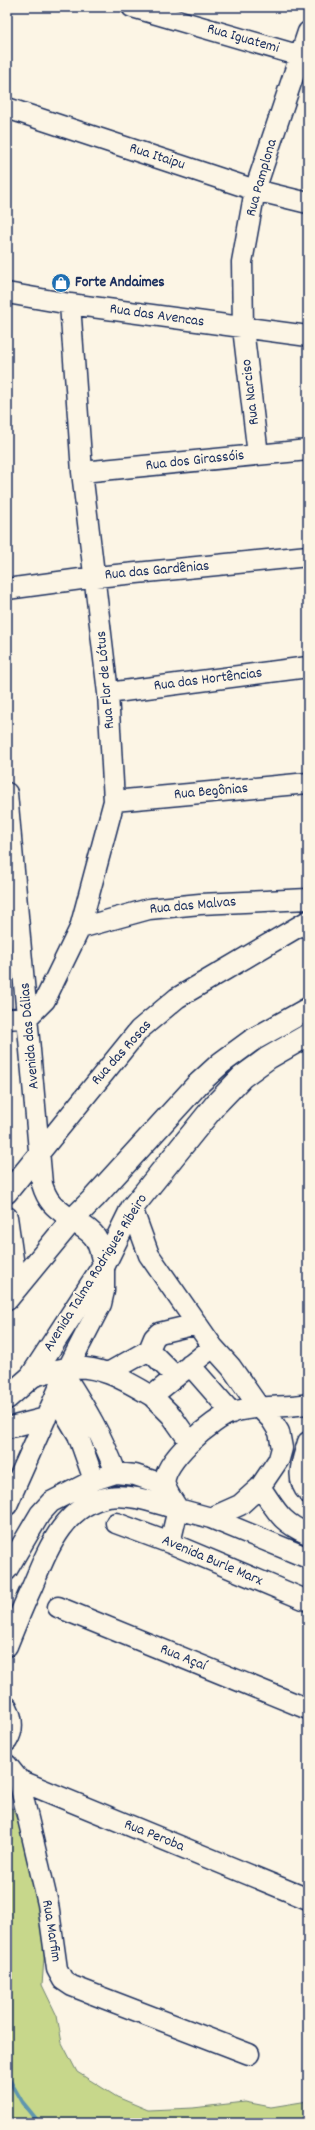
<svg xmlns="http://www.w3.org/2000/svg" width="315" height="2130" font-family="Dekko,sans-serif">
  <rect width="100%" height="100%" fill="#fcf5e5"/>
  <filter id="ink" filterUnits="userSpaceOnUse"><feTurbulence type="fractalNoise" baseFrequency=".025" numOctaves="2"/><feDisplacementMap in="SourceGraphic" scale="8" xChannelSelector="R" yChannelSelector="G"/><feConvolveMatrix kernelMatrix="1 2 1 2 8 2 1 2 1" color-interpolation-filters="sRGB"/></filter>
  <g filter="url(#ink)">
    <!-- green -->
    <path fill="#c7d78b" stroke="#718374" d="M7 1806 13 1809 48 1906 42 1985 57 2016 62 2043 77 2072 117 2097 148 2110 193 2108 245 2102 271 2107 308 2101V2123H7Z"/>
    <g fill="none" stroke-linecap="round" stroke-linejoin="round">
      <!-- stream -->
      <path stroke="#5e96af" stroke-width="4.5" d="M7 2076 22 2102 39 2123
        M298 2123 308 2117"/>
      <defs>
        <path id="minor" d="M132 7 308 58
          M7 108 255 190 308 203
          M7 293 70 304 308 336
          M258 455 243 328 242 262 255 190 308 32
          M82 472 308 450
          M7 589 96 577 308 556
          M108 693 308 667
          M7 793 42 1184C48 1204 56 1208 72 1220
          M114 801 308 783
          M80 928 149 909 200 904 308 899
          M7 1019 28 1017 45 1000 80 928 114 801 108 693 82 472 70 304
          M7 1193 139 1030 177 998 308 921
          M132 1208 149 1255 213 1347 231 1367 259 1407 271 1419 279 1432 282 1448 279 1459 260 1487 240 1505 211 1518
          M7 1217 17 1287
          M149 1350 176 1377
          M190 1365 232 1413
          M108 1373 149 1350 154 1338 159 1333 197 1324
          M65 1376C85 1407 103 1437 116 1473
          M31 1377C43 1374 56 1369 68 1368 100 1364 126 1381 152 1396L213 1347
          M152 1396 171 1415 190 1442
          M56 1398 78 1435 94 1480
          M308 1404C283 1408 257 1405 233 1412 214 1418 160 1463 165 1485 167 1493 174 1502 178 1509L211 1518 308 1558
          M7 1428 46 1418
          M308 1442C303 1460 294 1478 308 1493
          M260 1487C277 1511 280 1522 308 1534
          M7 1505 68 1368 101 1304 104 1291V1265
          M116 1523 170 1543 308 1601
          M7 1570 40 1514 51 1502 94 1480 116 1473 135 1475 165 1485
          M58 1607 308 1709
          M7 1646C15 1626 23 1606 32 1587 48 1549 64 1505 109 1497 131 1493 158 1504 178 1509L170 1543
          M7 1707C13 1719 14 1730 7 1741
          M7 1765 19 1780 308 1899
          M19 1780 48 1904 57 1969 63 1980 72 1986 249 2054"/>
        <path id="major" d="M72 1220C96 1233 99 1238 104 1265
          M7 1299 72 1220 94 1198 197 1085 221 1063 251 1041 308 1009
          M7 1398 31 1377 104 1265 132 1208 216 1104 242 1077 268 1058 308 1035"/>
      </defs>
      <!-- minor casing -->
      <use href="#minor" stroke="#1b2f5e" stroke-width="23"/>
      <!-- major casing -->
      <use href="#major" stroke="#1b2f5e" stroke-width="25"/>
      <!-- minor -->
      <use href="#minor" stroke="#fcf5e5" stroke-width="20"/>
      <!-- major -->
      <use href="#major" stroke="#fcf5e5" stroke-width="22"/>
    </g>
  </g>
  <!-- icons -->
  <defs>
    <symbol id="shop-disc" viewBox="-11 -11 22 22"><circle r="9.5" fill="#1f6fb2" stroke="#fcf5e5"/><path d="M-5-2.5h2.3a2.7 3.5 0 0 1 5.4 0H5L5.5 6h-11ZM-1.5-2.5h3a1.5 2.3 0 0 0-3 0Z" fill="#fff"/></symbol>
  </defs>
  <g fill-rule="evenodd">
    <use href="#shop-disc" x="50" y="272" width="22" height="22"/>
  </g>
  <g text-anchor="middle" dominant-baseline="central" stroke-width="4" stroke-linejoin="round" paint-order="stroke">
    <!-- street labels -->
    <g font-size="15" fill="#1b2f5e" stroke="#fcf5e5">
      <text transform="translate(243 39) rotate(16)">Rua Iguatemi</text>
      <text transform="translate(157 157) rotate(18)">Rua Itaipu</text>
      <text transform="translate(262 178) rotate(-74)">Rua Pamplona</text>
      <text transform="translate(157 316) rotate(8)">Rua das Avencas</text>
      <text transform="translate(251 392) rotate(-97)">Rua Narciso</text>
      <text transform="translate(195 461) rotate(-6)">Rua dos Girassóis</text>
      <text transform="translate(157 571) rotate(-5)">Rua das Gardênias</text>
      <text transform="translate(106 680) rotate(-95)">Rua Flor de Lótus</text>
      <text transform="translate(208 680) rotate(-7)">Rua das Hortências</text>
      <text transform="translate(211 792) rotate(-5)">Rua Begônias</text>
      <text transform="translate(193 906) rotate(-5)">Rua das Malvas</text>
      <text transform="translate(30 1036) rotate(-95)">Avenida das Dálias</text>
      <text transform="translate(122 1053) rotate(-48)">Rua das Rosas</text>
      <text transform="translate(96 1273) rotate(-58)">Avenida Talma Rodrigues Ribeiro</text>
      <text transform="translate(212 1561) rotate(23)">Avenida Burle Marx</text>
      <text transform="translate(183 1658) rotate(22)">Rua Açaí</text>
      <text transform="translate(154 1836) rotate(22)">Rua Peroba</text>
      <text transform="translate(51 1931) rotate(81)">Rua Marfim</text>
    </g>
    <!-- poi labels -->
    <g font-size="15" font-weight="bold" fill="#1b2f5e" stroke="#fcf5e5" text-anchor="start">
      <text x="75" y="283">Forte Andaimes</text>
    </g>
  </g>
  <!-- margin -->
  <rect width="315" height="2130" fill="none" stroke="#fcf5e5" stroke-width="24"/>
  <rect x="12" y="12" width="291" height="2106" fill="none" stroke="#1b2f5e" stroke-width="1.5" filter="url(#ink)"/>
</svg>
